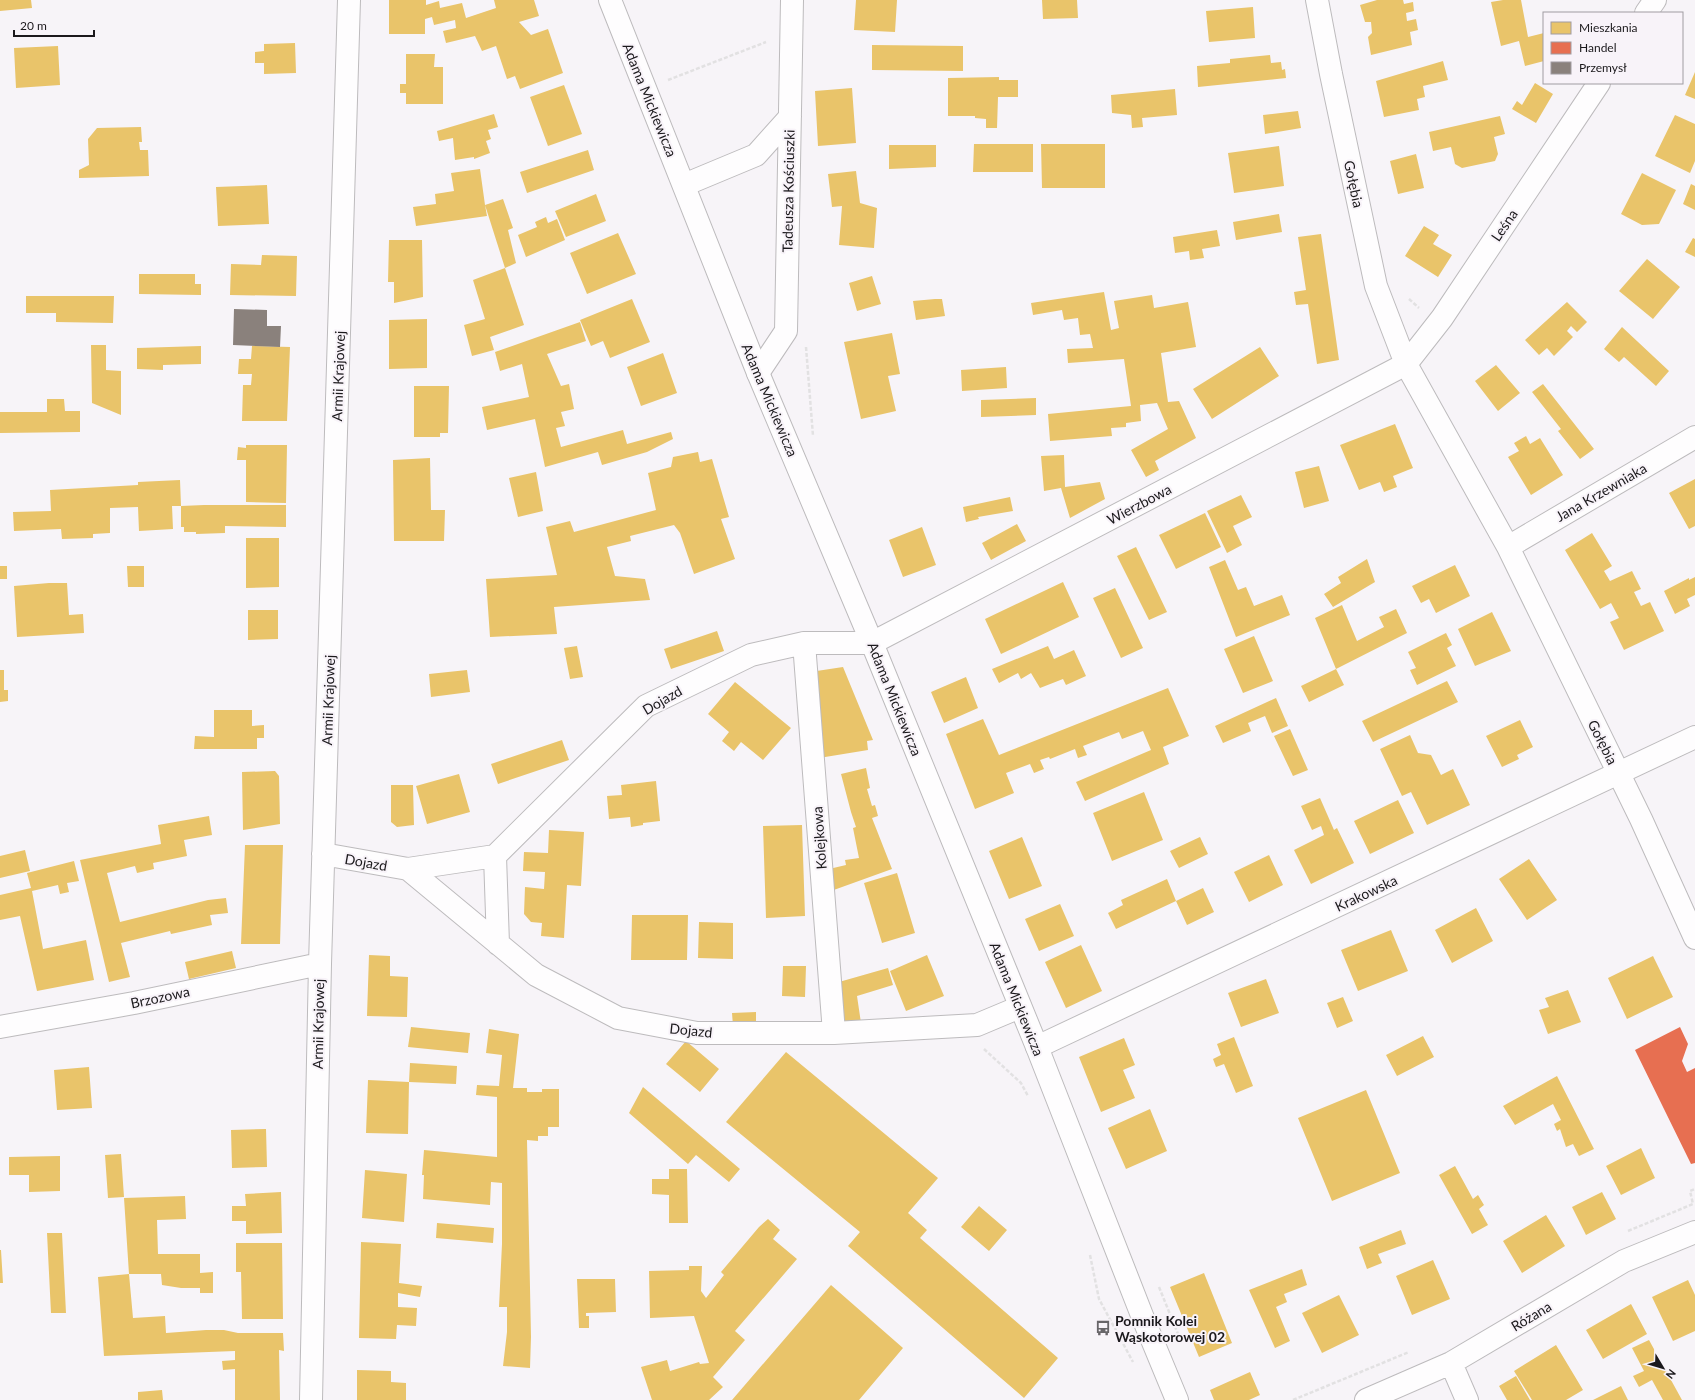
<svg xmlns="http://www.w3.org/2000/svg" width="1695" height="1400" font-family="Lato,sans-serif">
  <rect width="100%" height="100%" fill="#f7f4f8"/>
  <!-- homes -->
  <path fill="#e9c46a" d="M0 0H31L32 8 0 11Z
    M389 0H426V5L439 1 440 8 462 3 466 18 496 8 494 0H534L539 16 519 22 531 35 548 29 563 73 520 89 515 76 507 79 496 46 482 51 475 36 446 43 443 31 456 28 455 20 434 25 432 17 425 19V34H389Z
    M856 0H897L895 32 854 30Z
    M1042 0H1077L1078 18 1043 19Z
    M1377 0H1403L1404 4 1413 2 1414 11 1406 13 1407 21 1416 19 1418 30 1410 32 1412 45 1371 55 1368 37 1372 33 1371 22H1365L1360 5Z
    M1503 0H1521L1528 37 1544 33V61L1525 66 1519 41 1501 46 1491 2Z
    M1253 7 1255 38 1209 42 1206 11Z
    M295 43 296 73 264 74V63H255V52L264 51V44Z
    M872 45 963 46V71L872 70Z
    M58 46 60 85 16 88 14 48Z
    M406 54H435L434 67H443V104H406V93H400V84H406Z
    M1270 55 1271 63 1281 62 1282 70 1285 69 1286 78 1198 87 1197 66 1230 63V59Z
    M1443 61 1448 80 1423 86 1425 97 1417 99 1419 110 1384 117 1376 81Z
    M1695 72V99L1685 95Z
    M999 77V80H1018V97H998L997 128H986V119L975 118V116H948V78Z
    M1535 83 1553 94 1536 123 1512 109 1517 101 1522 105Z
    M564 85 582 134 548 146 530 97Z
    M852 88 856 143 818 146 815 91Z
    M1175 89 1177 115 1142 118 1143 127 1132 128 1131 115 1112 113 1111 95Z
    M1298 111 1301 128 1265 134 1263 115Z
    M494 114 498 127 488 130 491 139 486 141 490 153 474 159V157L455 160 453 138 439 141 437 131Z
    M1675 115 1695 124V161L1690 173 1655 156Z
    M1500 116 1505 134 1494 137 1498 154 1495 161 1462 168 1455 164 1451 147 1433 151 1429 132Z
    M141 127 142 142H139L140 150H148L149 176 79 178V170L89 165 88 139 97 128Z
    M974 144H1033V172H973Z
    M1041 144H1105V188H1042Z
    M889 145H936V167L889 169Z
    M1279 146 1284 186 1234 193 1228 153Z
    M588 150 594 170 527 193 520 172Z
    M1416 154 1424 188 1398 194 1390 161Z
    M480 169 485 205 503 199 513 228 508 230 516 263 505 268 524 325 490 337 494 350 472 356 464 325 485 319 473 280 505 268 485 205 487 216 416 226 413 207 436 204 435 194 454 191 451 173Z
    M856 171 860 203 877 208 874 248 839 245 842 206 832 207 828 174Z
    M1642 173 1676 190 1659 224 1642 225 1621 214Z
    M1691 184 1695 186V210L1683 204Z
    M267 185 269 224 218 226 216 187Z
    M596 194 606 221 566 237 555 211Z
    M1279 214 1282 232 1236 240 1233 222Z
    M546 217 548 223 557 219 565 240 526 257 518 235 537 227 535 222Z
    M1424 226 1439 235 1433 244 1452 255 1438 277 1405 256Z
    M1217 230 1220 246 1202 249 1204 258 1190 260 1189 251 1175 253 1173 237Z
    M618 233 636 274 587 294 570 253Z
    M1321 234 1339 360 1317 364 1308 304 1296 305 1294 292 1306 290 1298 237Z
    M1693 238 1695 239V257L1685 252Z
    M389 240H422L423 297 394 303V282H388Z
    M262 255 297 256 296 296 230 295 231 264 261 265Z
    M1647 259 1680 287 1653 319 1619 291Z
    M139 274H195V284H201V295L139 294Z
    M872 276 881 304 857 311 849 283Z
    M1104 292 1111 330 1119 328 1114 301 1152 295 1154 308 1188 302 1196 347 1161 353 1168 402 1179 401 1196 438 1155 461 1159 470 1146 477 1131 450 1168 429 1157 403 1140 405 1141 421 1126 423V427L1111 428 1112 436 1050 441 1048 414 1131 406 1124 359 1068 363 1067 349 1093 348 1090 334 1080 335 1078 318 1064 320 1062 310 1033 315 1031 303Z
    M26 296H114L113 323 56 322V313H26Z
    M632 299 650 342 610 358 603 341 591 346 580 320Z
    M935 299H942L945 316 916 320 913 301Z
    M1567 302 1587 322 1577 332 1571 326 1567 331 1573 337 1554 356 1547 348 1539 355 1525 340Z
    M427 319V368L389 369V320Z
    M580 322 586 341 547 354 561 386 569 384 574 409 561 412 565 426 556 428 561 447 623 430 627 444 671 432 673 439 647 452 602 465 598 452 545 467 535 419 487 430 482 407 529 397 522 364 500 371 495 352Z
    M1622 327 1669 371 1656 386 1624 357 1619 362 1604 349Z
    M892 333 900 374 888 376 896 411 861 419 844 342Z
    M91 345H106V370L121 371V415L92 403Z
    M201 346V364L163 365V370L137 369V348Z
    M252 346 290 347 287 421H242L243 385H251L252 374H238L239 359H251Z
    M1260 347 1279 376 1212 419 1193 389Z
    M663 353 677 393 641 406 627 367Z
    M1496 365 1520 393 1498 411 1475 381Z
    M1006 367 1007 388 962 391 961 370Z
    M1543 384 1594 449 1580 459 1558 431 1561 429 1532 392Z
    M414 386H449L448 433H440V437H414Z
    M1036 398V415L981 417V400Z
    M47 399H64L65 411H80V432L0 433V412H47Z
    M1395 424 1413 468 1393 476 1397 487 1384 492 1380 482 1359 490 1340 445Z
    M1526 436 1530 444 1540 438 1563 475 1531 495 1508 457 1519 451 1514 443Z
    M246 445H287L286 503 246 502V460H237L238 447 246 448Z
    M698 452 700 462 712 459 729 517 721 519 735 559 694 574 680 533 674 525 630 536 631 541 607 547 615 576 645 579 650 600 554 607 557 634 490 637 486 579 557 575 546 527 570 521 574 532 656 510 648 473 671 467 673 457Z
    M1064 455 1065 487 1100 482 1105 499 1070 518 1061 488 1044 491 1041 456Z
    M430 458 431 510H445L444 541H394L393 460Z
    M1319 466 1329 501 1304 508 1295 472Z
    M536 472 543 511 518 517 509 478Z
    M1695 479V526L1689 529 1669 493Z
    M180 480 181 506H172L173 529 139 531 138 507 110 508V533L93 534V538L62 539 61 529 14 531 13 512 51 511 50 490 138 485V482Z
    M1241 495 1252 517 1233 526 1242 545 1227 553 1207 511Z
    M1010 497 1013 511 978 517 979 519 966 522 963 507Z
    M204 505H286V527L225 526V533L196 534V532H184V527H181V506Z
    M1205 513 1221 547 1176 569 1159 535Z
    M1017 524 1026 541 991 560 982 543Z
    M922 527 936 565 903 577 889 540Z
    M1592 533 1612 566 1604 571 1610 581 1632 571 1641 589 1634 592 1641 606 1650 602 1664 631 1624 650 1610 622 1619 618 1611 603 1600 609 1565 550Z
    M246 538H279V587L246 588Z
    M1136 547 1167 612 1149 620 1117 556Z
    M1367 559 1375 582 1333 607 1324 594 1341 583 1338 577Z
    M1225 560 1238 590 1246 587 1254 606 1282 595 1290 615 1236 637 1209 567Z
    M1455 565 1470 596 1436 613 1429 599 1421 603 1412 586Z
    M0 566H7V579H0Z
    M127 566H144V587H128Z
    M1695 577V595L1687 599 1690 606 1675 614 1664 591 1689 578V580Z
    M1063 582 1079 617 1001 654 985 619Z
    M49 583H67L69 615 83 614 84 633 17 637 14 586Z
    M1115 588 1143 648 1121 658 1093 598Z
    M1342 605 1357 641 1384 627 1379 617 1396 609 1407 633 1336 669 1315 618Z
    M248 610H278V639L248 640Z
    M1492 612 1511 651 1475 666 1458 629Z
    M717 631 724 651 671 669 664 649Z
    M1446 633 1452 645 1447 648 1456 666 1417 685 1410 670 1416 668 1408 652Z
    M1254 636 1273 681 1243 693 1224 649Z
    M577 646 583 677 570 679 564 648Z
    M1048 646 1054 659 1074 650 1086 676 1066 685 1063 679 1040 688 1031 673 1021 679 1018 673 999 683 992 669Z
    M843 667 873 740 867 741 868 750 819 758 810 672Z
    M1336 669 1344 685 1309 702 1301 686Z
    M0 670H4V690H8V701L0 702Z
    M467 670 470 692 431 697 429 674Z
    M966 677 978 708 944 723 931 692Z
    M1447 681 1458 702 1373 742 1362 721Z
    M735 682 791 728 763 760 741 742 734 751 722 741 729 732 708 714Z
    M1168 688 1189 736 1163 747 1169 764 1085 801 1076 782 1151 750 1143 731 1122 739 1119 732 1083 746 1087 755 1078 758 1075 749 1050 759 1049 757 1040 760 1044 769 1034 773 1030 764 1006 773 1014 793 975 809 946 734 983 719 999 755Z
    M1276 698 1288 726 1272 733 1265 716 1248 723 1251 731 1223 743 1215 726Z
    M214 710H252V726L264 725V738H257V749H194L195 736 214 737Z
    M1520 720 1533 747 1517 755 1519 759 1502 767 1486 736Z
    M1290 729 1308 770 1293 776 1274 736Z
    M1410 735 1418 753 1431 755 1441 775 1453 769 1470 805 1427 825 1411 792 1402 796 1380 749Z
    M562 740 569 760 498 784 491 764Z
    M866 768 870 788 867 789 872 806 875 805 878 816 872 818 892 869 831 891 829 869 846 865 845 860 859 858 853 828 856 827 851 812 841 774Z
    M275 771 279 776 280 824 243 830 242 772Z
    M459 774 470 812 427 824 416 786Z
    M656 781 660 821 643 823V825L631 827 630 817 609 819 607 796 622 795 621 785Z
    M391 785H413L414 825 397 827 391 822Z
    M1144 792 1163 840 1112 861 1093 813Z
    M1320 798 1334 830 1337 828 1354 863 1311 884 1294 850 1324 835 1321 826 1312 830 1301 806Z
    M1398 800 1414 833 1370 854 1354 821Z
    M209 816 212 835 184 840 187 856 153 863 154 869 137 873 135 866 107 873 120 922 208 900 226 898 228 913 210 915 212 925 171 934 170 931 121 943 130 977 109 982 80 860 161 844 158 825Z
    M802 825 805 916 766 918 763 826Z
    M549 830 584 832 581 886 567 885 564 938 541 936 542 923 531 922 524 914 525 887 544 889 545 872 523 871 524 852 548 853Z
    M1022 837 1042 886 1009 899 989 851Z
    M1200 837 1208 854 1179 868 1170 851Z
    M245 845H283L280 944H241Z
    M25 850 30 871 0 878V856Z
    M1269 855 1283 885 1249 902 1234 872Z
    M1529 859 1557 900 1527 920 1499 879Z
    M74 861 79 881 67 883 69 892 60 894 58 885 32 891 43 949 86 940 94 980 37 991 20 916 0 920V895L31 888 27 873Z
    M897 873 915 933 882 943 864 883Z
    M1167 879 1176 901 1203 888 1214 912 1187 925 1176 901 1116 929 1108 913 1123 905 1121 900Z
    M1060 904 1074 936 1039 951 1025 919Z
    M1476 908 1493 941 1452 963 1435 930Z
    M632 915H688L687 960H631Z
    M699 922 733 923V959L698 958Z
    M1391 930 1408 971 1358 991 1341 950Z
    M1081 945 1102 991 1066 1008 1045 962Z
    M232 951 236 968 189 979 185 962Z
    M369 955 390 956V976L408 977 407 1017 367 1016Z
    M927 955 944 996 906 1011 890 971Z
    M1653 956 1673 997 1627 1019 1608 978Z
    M783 966H806L805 997 782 996Z
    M888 968 893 985 857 996 861 1023 843 1024 839 982Z
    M1266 979 1279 1013 1241 1027 1228 993Z
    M1568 990 1581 1022 1548 1034 1539 1010 1549 1007 1545 998Z
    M1343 997 1353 1021 1337 1028 1327 1003Z
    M756 1012V1025L733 1026 732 1013Z
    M411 1027 470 1033 468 1053 408 1047Z
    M489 1029 519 1034 513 1088H527V1092H542V1089H559V1127H548V1136H538V1141L527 1140 531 1337 530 1368 503 1366 507 1332V1307H499L502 1244V1183L491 1182 490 1205 423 1199 424 1175H422L424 1150 497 1157V1097L476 1095 477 1085 499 1086 502 1055 486 1053Z
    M1423 1036 1434 1057 1397 1076 1386 1055Z
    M1234 1037 1253 1086 1236 1093 1224 1064 1216 1067 1213 1059 1221 1055 1217 1044Z
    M1124 1038 1135 1065 1123 1070 1135 1098 1101 1112 1079 1057Z
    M686 1041 719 1069 700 1092 666 1064Z
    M786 1052 938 1178 908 1213 927 1230 920 1238 1058 1358 1024 1398 848 1246 860 1232 726 1122Z
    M410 1063 457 1066 456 1084 409 1082 408 1134 366 1133 368 1080 409 1082Z
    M89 1067 92 1108 57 1110 54 1070Z
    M1557 1076 1594 1149 1579 1156 1573 1144 1566 1147 1560 1129 1557 1131 1554 1124 1561 1120 1553 1104 1515 1125 1503 1106Z
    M643 1087 740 1169 729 1182 696 1155 688 1164 629 1113Z
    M1366 1090 1400 1173 1332 1201 1298 1118Z
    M1150 1109 1167 1151 1126 1169 1108 1128Z
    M266 1129 267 1167 232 1168 231 1130Z
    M1641 1148 1655 1178 1621 1195 1606 1166Z
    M121 1154 124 1197 108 1198 105 1155Z
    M60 1156V1191L29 1192V1175H9V1157Z
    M1455 1166 1473 1199 1478 1195 1484 1205 1479 1209 1488 1225 1472 1234 1439 1175Z
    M669 1169H687L688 1223H669V1195L652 1194V1179H669Z
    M365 1170 407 1174 404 1222 362 1218Z
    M281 1192 282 1233 246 1234V1221H232V1206H246L245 1194Z
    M1602 1192 1616 1219 1586 1235 1572 1207Z
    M185 1196 186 1219 157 1220 158 1254H200V1273L213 1272V1293H200V1288H181L162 1285 161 1274H129L133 1318 165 1316 166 1333 206 1330H224L238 1333H283L284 1351 279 1350 280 1400H235V1369L223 1370 222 1361 235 1360V1351L104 1356 98 1277 129 1274 124 1198Z
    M979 1206 1007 1230 989 1251 961 1227Z
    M1546 1215 1565 1246 1522 1273 1503 1241Z
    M768 1219 780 1230 773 1239 797 1259 735 1331 745 1340 713 1377 723 1387 709 1400H652L641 1367 667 1360 670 1371 699 1362 700 1364 709 1363 694 1316 650 1318 649 1271 689 1270V1266H702L701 1291 706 1298 724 1275 721 1272 759 1227Z
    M437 1223 494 1228 493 1243 436 1238Z
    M1401 1230 1406 1244 1378 1254 1382 1263 1367 1269 1359 1247Z
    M47 1233H62L66 1313H51Z
    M361 1242 401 1244 399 1283 422 1286 420 1297 398 1293V1307L417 1308 416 1326 397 1325 396 1339 359 1338Z
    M236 1243H282L283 1319H242L241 1272H236Z
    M0 1250H1L3 1283H0Z
    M1433 1260 1450 1299 1412 1315 1396 1276Z
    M1302 1269 1307 1285 1284 1294 1287 1302 1276 1307 1290 1341 1275 1348 1249 1290Z
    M1204 1273 1232 1343 1199 1357 1170 1287Z
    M577 1279H615L616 1312 586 1313V1316H589V1328H579Z
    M1688 1280 1695 1295V1331L1673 1341 1652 1297Z
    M831 1285 903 1348 859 1400H732Z
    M1339 1295 1359 1335 1322 1353 1302 1313Z
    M1631 1304 1647 1334 1603 1359 1586 1330Z
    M1649 1340 1682 1400H1663L1652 1380 1639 1387 1633 1376 1644 1371 1632 1348Z
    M1556 1345 1583 1390 1566 1400H1532L1514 1371Z
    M357 1370 391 1371V1382L406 1383V1400H357Z
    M1250 1372 1260 1395 1249 1400H1214L1210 1390Z
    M1516 1376 1530 1400H1507L1499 1386Z
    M1621 1386 1628 1400H1593Z
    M162 1390 163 1400H138V1392Z"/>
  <!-- shops -->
  <path fill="#e76f51" d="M1680 1027 1688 1044 1682 1061 1687 1072 1695 1068V1163L1691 1164 1635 1050Z"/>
  <!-- industry -->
  <path fill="#8a817c" d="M234 309 267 310V326H281L280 347 233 345Z"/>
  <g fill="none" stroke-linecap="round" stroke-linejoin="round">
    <defs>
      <path id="minor" d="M1317 0 1331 74 1376 286 1406 364 1508 547 1641 819 1695 938
        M1646 13 1655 0
        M684 185 756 155 790 117
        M758 373 786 331 792 0
        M1508 547 1695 437
        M804 643 834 1033
        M323 854 408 869 495 856 646 706 751 655 804 643H872L1406 364 1442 318 1599 83
        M495 856 498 944
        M408 869 536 975 618 1018 697 1033H834L977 1025 1020 1007
        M0 1027 134 1003 320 964
        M1037 1047 1695 737
        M1451 1363 1467 1400
        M311 1400 320 964 349 0
        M1366 1400 1451 1363 1624 1261 1695 1232"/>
      <path id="secondary" d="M610 0 758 373 872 643 1037 1047 1143 1318 1177 1400"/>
    </defs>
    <!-- minor casing -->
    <use href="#minor" stroke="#bdbbbd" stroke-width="24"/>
    <!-- secondary casing -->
    <use href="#secondary" stroke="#bdbbbd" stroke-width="24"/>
    <!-- path -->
    <path stroke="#e2e1e2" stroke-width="2.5" stroke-dasharray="4 2" stroke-linecap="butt" d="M668 80 766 42
      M1409 299 1419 308
      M806 347 813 436
      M984 1049 1021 1083 1028 1096
      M1628 1231 1693 1204 1690 1191 1695 1189
      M1090 1255 1099 1299 1133 1362
      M1159 1287 1178 1334
      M1293 1400 1409 1352"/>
    <!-- minor -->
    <use href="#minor" stroke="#fefdfe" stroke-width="22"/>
    <!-- secondary -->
    <use href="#secondary" stroke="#fefdfe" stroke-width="22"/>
  </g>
  <!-- icons -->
  <defs>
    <symbol id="bus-bare" viewBox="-9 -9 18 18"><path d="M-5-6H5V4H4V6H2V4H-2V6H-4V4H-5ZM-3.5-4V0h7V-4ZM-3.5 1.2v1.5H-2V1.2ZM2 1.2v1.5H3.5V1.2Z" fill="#686669" stroke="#f8f3f9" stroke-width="2.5" paint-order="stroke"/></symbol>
  </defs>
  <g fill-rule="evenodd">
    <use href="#bus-bare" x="1092" y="1317" width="22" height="22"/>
  </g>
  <g text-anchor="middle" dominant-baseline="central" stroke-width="4" stroke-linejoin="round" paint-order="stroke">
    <!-- street labels -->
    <g font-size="14" fill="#1b191c" stroke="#f8f3f9">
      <text transform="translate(650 100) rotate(68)">Adama Mickiewicza</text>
      <text transform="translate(1354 184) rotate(78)">Gołębia</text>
      <text transform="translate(788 191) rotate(-89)">Tadeusza Kościuszki</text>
      <text transform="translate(1504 225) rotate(-56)">Leśna</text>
      <text transform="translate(338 376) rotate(-88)">Armii Krajowej</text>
      <text transform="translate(770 400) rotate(67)">Adama Mickiewicza</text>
      <text transform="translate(1601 492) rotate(-30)">Jana Krzewniaka</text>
      <text transform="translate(1139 504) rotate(-28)">Wierzbowa</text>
      <text transform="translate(895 699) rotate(68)">Adama Mickiewicza</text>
      <text transform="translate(328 700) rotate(-88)">Armii Krajowej</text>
      <text transform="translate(662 700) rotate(-30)">Dojazd</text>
      <text transform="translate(1603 742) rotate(63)">Gołębia</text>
      <text transform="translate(819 838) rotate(-94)">Kolejkowa</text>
      <text transform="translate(366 862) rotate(10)">Dojazd</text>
      <text transform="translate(1366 893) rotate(-25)">Krakowska</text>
      <text transform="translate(160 997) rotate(-12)">Brzozowa</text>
      <text transform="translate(1017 999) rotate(68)">Adama Mickiewicza</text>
      <text transform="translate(318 1024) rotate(-89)">Armii Krajowej</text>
      <text transform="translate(691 1030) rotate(6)">Dojazd</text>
      <text transform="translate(1531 1316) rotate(-31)">Różana</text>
    </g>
    <!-- poi labels -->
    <g font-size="14" font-weight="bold" fill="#1b191c" stroke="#f8f3f9" text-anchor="start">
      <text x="1115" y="1320">Pomnik Kolei<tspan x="1115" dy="16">Wąskotorowej 02</tspan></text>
    </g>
  </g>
  <!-- legend -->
  <rect x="1543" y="12" width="140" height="72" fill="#f8f3f9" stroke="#a09ca1"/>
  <rect x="1551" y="22" width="20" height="12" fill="#e9c46a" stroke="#a09ca1"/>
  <text x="1579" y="32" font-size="12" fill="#1b191c">Mieszkania</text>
  <rect x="1551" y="42" width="20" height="12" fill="#e76f51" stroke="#a09ca1"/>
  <text x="1579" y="52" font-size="12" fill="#1b191c">Handel</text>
  <rect x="1551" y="62" width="20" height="12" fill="#8a817c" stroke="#a09ca1"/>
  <text x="1579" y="72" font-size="12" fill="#1b191c">Przemysł</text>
  <!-- north arrow -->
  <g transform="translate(1663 1368) rotate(128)" stroke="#f8f3f9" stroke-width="3" paint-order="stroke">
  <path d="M0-3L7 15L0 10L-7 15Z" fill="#1b191c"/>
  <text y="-6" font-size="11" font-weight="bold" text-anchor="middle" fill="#1b191c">N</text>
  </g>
  <!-- scale -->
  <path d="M14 30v6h80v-6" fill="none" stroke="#1b191c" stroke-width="2"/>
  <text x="20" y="30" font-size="12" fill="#1b191c" stroke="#f8f3f9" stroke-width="3" paint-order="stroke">20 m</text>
</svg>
